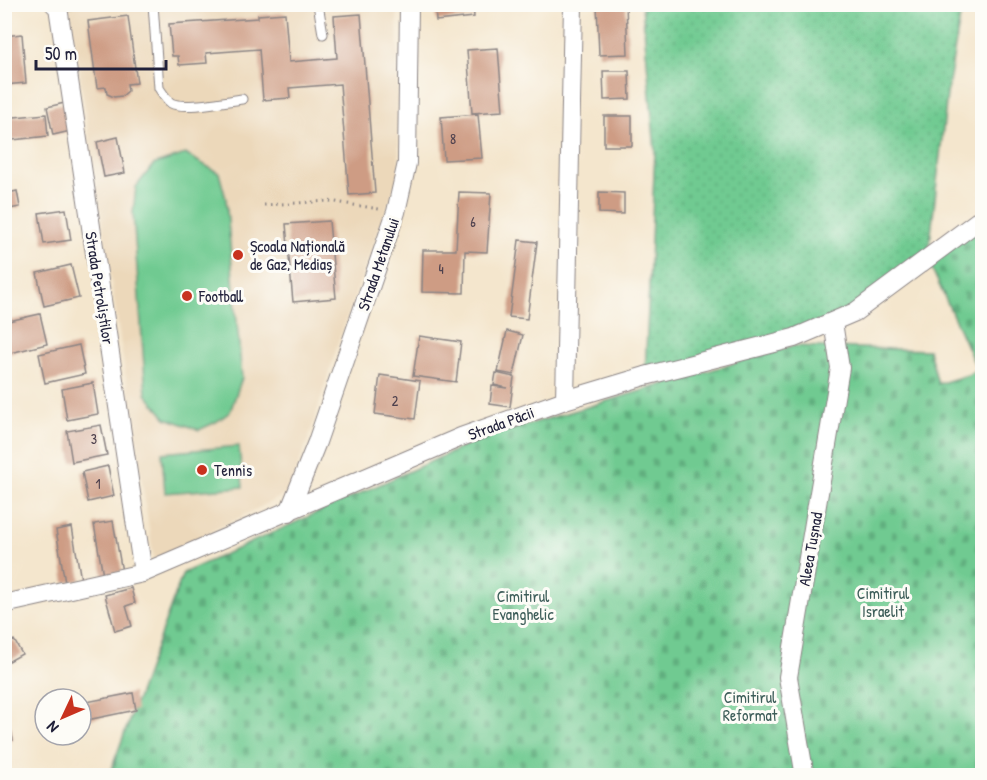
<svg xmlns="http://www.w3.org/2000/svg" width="987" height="780" font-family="'Patrick Hand',sans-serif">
  <defs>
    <pattern id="grass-dots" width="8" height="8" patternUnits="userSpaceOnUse" patternTransform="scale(1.5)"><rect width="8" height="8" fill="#6fca91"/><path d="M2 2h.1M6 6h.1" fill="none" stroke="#60ad7e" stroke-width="1.8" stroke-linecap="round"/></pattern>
    <pattern id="cemetery-stones" width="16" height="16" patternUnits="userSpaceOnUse" patternTransform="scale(1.5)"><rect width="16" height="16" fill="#6fca91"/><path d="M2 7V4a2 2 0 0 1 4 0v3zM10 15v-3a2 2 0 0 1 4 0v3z" fill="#60ad7e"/></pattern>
  </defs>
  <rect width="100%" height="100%" fill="#fdfcf7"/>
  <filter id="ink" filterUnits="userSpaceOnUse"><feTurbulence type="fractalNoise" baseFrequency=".0167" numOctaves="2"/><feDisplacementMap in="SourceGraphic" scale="12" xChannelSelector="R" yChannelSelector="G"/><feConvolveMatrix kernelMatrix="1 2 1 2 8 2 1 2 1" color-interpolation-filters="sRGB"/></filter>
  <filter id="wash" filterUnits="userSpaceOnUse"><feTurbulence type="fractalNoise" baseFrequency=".008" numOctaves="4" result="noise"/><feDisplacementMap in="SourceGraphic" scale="24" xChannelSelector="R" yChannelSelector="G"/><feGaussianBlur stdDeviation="1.35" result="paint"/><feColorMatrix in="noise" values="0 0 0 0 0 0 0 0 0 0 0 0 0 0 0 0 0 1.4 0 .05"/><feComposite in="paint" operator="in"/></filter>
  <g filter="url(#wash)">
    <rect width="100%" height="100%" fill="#f4e6cd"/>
    <!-- built -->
    <path fill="#ecd8ba" d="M69 5H397L399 174 340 337 308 440 288 493 154 560Z"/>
    <!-- grass -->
    <path fill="url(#grass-dots)" stroke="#487666" stroke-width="1.5" d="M642 5H962L947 94 928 260 855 312 645 376 655 151Z"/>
    <!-- cemetery -->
    <path fill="url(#cemetery-stones)" stroke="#487666" stroke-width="1.5" d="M982 218V775L109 776 183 573 483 438 792 346 929 350 938 384 968 375 977 369 928 260Z"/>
    <!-- park -->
    <path fill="#6fca91" stroke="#487666" stroke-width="1.5" d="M185 154 219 173 226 199 242 378 230 412 216 422 199 430 166 418 146 394 133 213 136 187 153 165Z
      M239 446 243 487 165 493 162 453Z"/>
    <g id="blocks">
      <!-- building -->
      <path fill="#ce9c84" d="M4 4H9V22H4Z
        M435 4H473L474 17 436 21Z
        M597 4H626L628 54 599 55Z
        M285 13 289 62 337 58 334 16 361 14 375 193 349 195 340 84 289 88 290 98 263 100 259 49 206 53 207 63 179 65 178 56H172L169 24 258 18V15Z
        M128 16 137 83 127 84 128 91 122 96 114 97 107 94 106 87 97 88 88 21Z
        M22 34 26 83 4 85V36Z
        M498 48 503 111 472 113 467 50Z
        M603 71H629L630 99 604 100Z
        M69 102 75 130 53 135 47 107Z
        M46 114 48 136 4 141V118Z
        M478 114 482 158 444 160 441 117Z
        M604 116H632V146H604Z
        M118 137 125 173 104 177 97 142Z
        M17 191 20 207 4 210V194Z
        M459 192 491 193 487 252 465 251 464 293 422 292 423 250H456Z
        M599 192 624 193V214L599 213Z
        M66 209 71 240 44 244 39 213Z
        M329 221 336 298 293 302 286 224Z
        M519 240 537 242 527 319 509 317Z
        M71 265 79 298 44 306 37 273Z
        M40 314 47 344 6 354 4 348V322Z
        M507 331 523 335 514 375 498 372Z
        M419 336 461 342 456 382 413 376Z
        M79 345 85 374 45 383 39 354Z
        M977 355H982V384H981Z
        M496 373 514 377 510 407 490 404 492 386 507 388 494 385Z
        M380 375 420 381 415 419 375 414Z
        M93 383 98 414 67 420 62 389Z
        M101 425 107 455 72 462 67 431Z
        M108 466 114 496 88 502 82 472Z
        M113 521 122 572 103 576 94 524Z
        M72 527 81 580 65 583 56 530Z
        M131 588 135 603 126 606 132 626 115 631 105 595Z
        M14 640 22 654 4 664V645Z
        M133 693 136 710 82 721 81 703Z
        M9 719 13 740 4 741V720Z"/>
    </g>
  </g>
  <g filter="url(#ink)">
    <use href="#blocks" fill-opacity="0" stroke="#8b8484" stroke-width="1.5"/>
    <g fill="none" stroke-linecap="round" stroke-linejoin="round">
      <defs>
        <path id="service" d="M153 4 159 88C163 94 166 99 171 103 184 110 226 101 242 99
          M318 4 323 34
          M58 7 87 4"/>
        <path id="minor" d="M54 4 58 7 143 573
          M565 400 573 4
          M289 512 317 442 396 212 407 163 409 4
          M4 604 143 573 461 437 565 400 645 376 794 338 855 312 982 218
          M802 776 804 771 788 677 840 368 833 322"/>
      </defs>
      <!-- service casing -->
      <use href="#service" stroke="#8b8484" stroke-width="11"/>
      <!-- minor casing -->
      <use href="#minor" stroke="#8b8484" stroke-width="20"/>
      <!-- path -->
      <path stroke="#8b8484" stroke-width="3" stroke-dasharray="1.5 4.5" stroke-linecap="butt" d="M264 205 329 201 379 209"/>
      <!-- service -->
      <use href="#service" stroke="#fff" stroke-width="9"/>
      <!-- minor -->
      <use href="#minor" stroke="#fff" stroke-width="18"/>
    </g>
  </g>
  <!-- markers -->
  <g fill="#c8321e" stroke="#fdfcf7" stroke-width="2">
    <circle cx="238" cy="255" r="6"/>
    <circle cx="187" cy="296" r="6"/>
    <circle cx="202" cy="470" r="6"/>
  </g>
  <g text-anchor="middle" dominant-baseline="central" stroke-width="6" stroke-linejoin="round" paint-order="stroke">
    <!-- number labels -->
    <g font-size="14" fill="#4d404d">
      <text x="453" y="138">8</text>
      <text x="473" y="221">6</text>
      <text x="441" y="268">4</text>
      <text x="395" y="400">2</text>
      <text x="94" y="438">3</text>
      <text x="98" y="483">1</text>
    </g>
    <!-- poi labels -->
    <g font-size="16" fill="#22223b" stroke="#fdfcf7" text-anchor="start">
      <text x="250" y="246">Școala Națională<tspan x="250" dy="18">de Gaz, Mediaș</tspan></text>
      <text x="199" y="296">Football</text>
      <text x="214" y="470">Tennis</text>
    </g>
    <!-- street labels -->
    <g font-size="16" fill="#22223b" stroke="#fdfcf7">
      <text transform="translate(378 264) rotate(-71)">Strada Metanului</text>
      <text transform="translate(100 288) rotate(81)">Strada Petroliștilor</text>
      <text transform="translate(501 423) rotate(-20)">Strada Păcii</text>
      <text transform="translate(810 549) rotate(-80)">Aleea Tușnad</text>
    </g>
    <!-- park labels -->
    <g font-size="16" fill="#3d5d59" stroke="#fdfcf7">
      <text x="883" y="593">Cimitirul<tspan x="883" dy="18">Israelit</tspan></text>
      <text x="523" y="596">Cimitirul<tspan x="523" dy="18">Evanghelic</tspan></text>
      <text x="750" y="697">Cimitirul<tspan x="750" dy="18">Reformat</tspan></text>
    </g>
  </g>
  <!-- margin -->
  <rect width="987" height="780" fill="none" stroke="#fdfcf7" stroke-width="24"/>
  <!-- north arrow -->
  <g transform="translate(63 717) rotate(226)"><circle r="28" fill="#fdfcf7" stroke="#a5a5ac" stroke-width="1.5"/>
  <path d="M0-4.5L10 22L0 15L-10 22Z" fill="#c8321e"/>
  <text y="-9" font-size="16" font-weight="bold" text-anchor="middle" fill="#22223b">N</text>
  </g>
  <!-- scale -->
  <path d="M36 60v9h130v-9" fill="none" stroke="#22223b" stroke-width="3"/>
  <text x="45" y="60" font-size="18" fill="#22223b" stroke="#fdfcf7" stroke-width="4.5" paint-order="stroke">50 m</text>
</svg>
